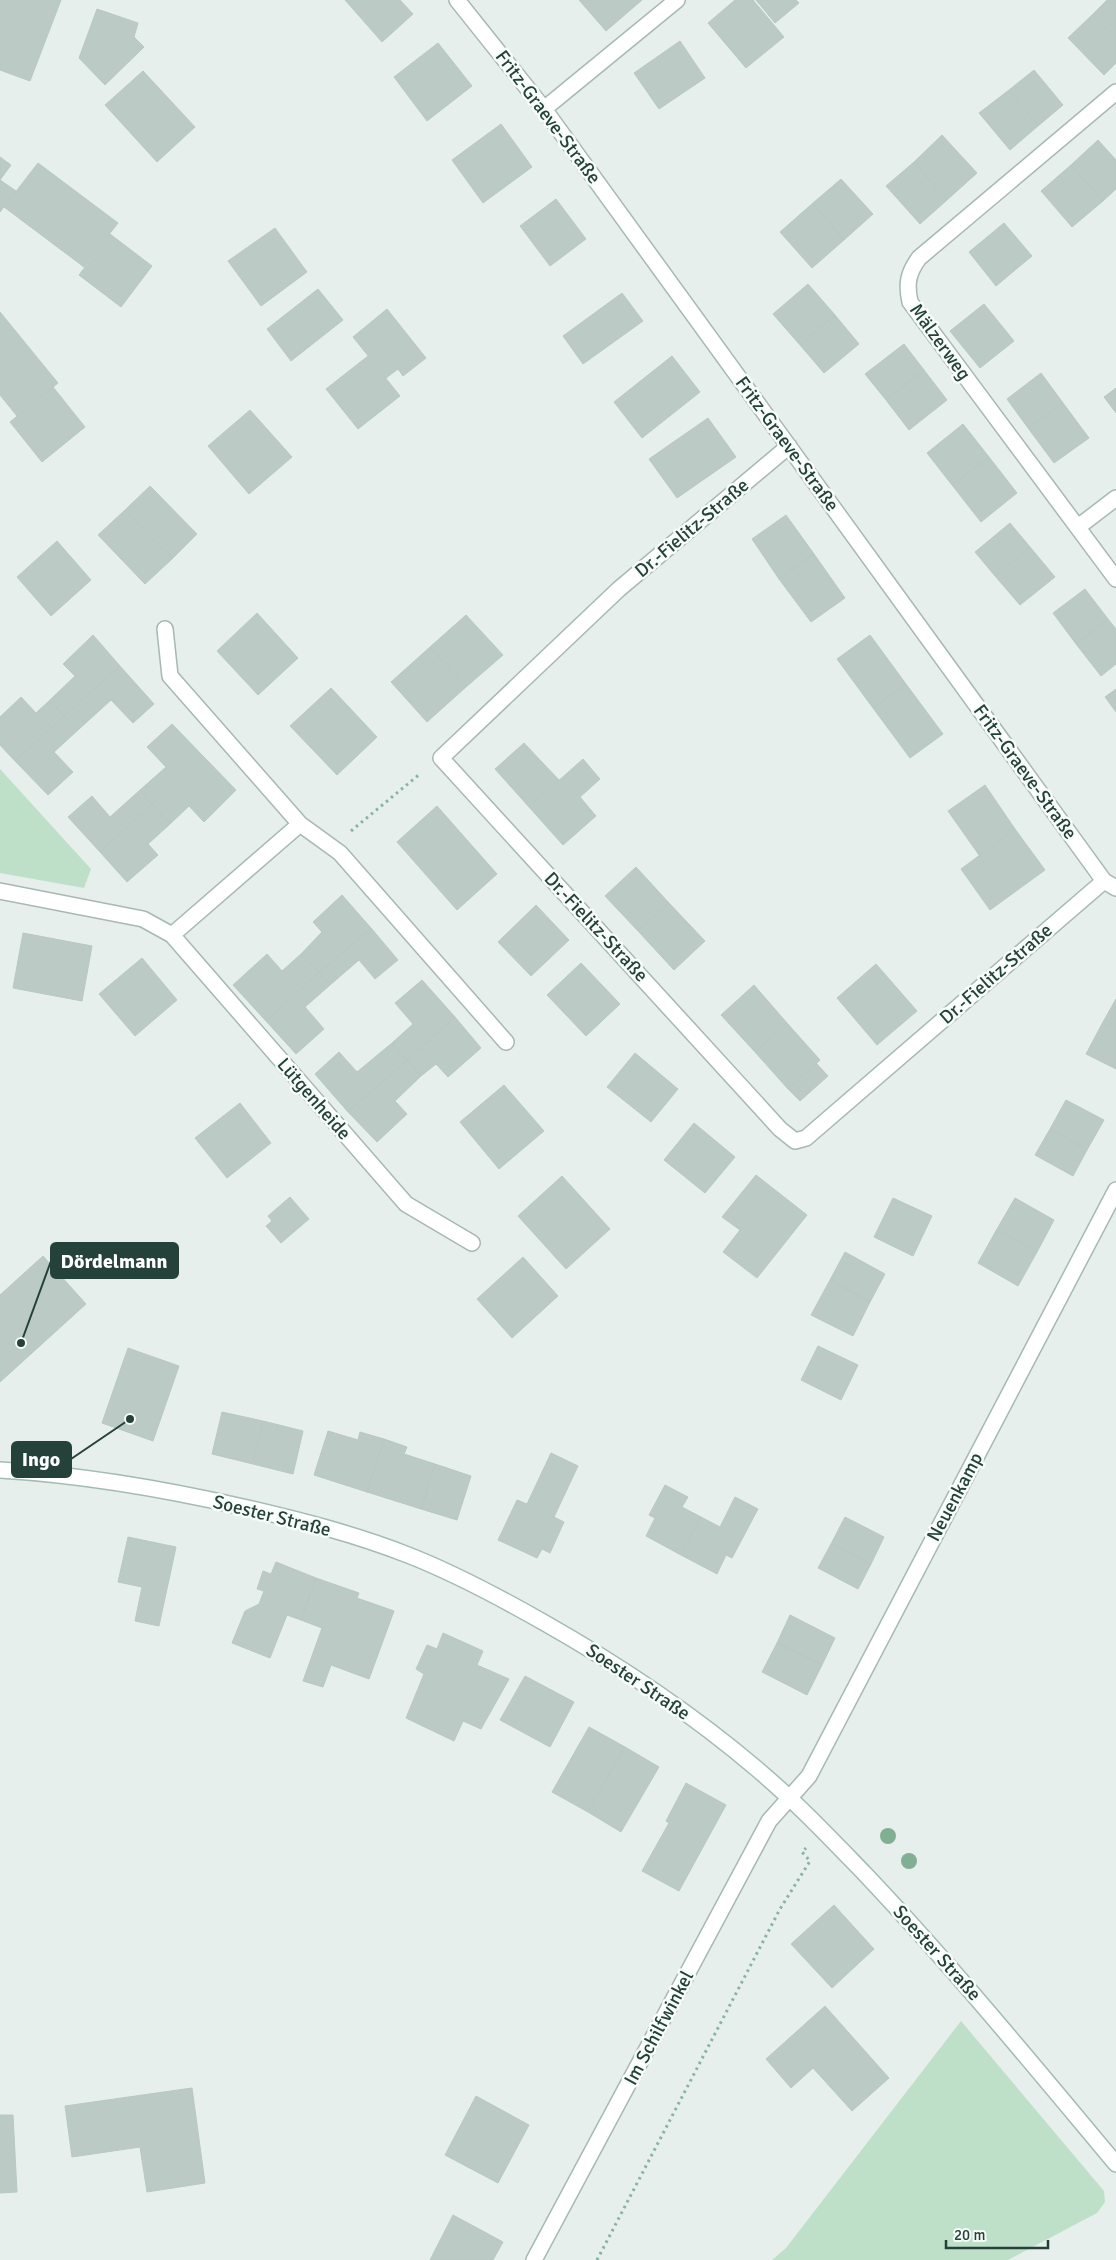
<svg xmlns="http://www.w3.org/2000/svg" width="1116" height="2260" font-family="Signika,sans-serif">
  <rect width="100%" height="100%" fill="#e6efeb"/>
  <!-- green -->
  <path fill="#bfe0c8" d="M0 769 91 869 84 888 0 873Z
    M961 2021 1104 2191 1105 2202 1097 2213 1008 2260H772L786 2248Z"/>
  <!-- building -->
  <path fill="#bbcac4" stroke="#b8c9c2" d="M0 0H61L30 81 0 70Z
    M345 0H400L413 14 382 42Z
    M579 0H642L606 31Z
    M735 0H753L784 37 746 68 708 23Z
    M756 0H796L799 3 775 23Z
    M1107 0H1116V38L1093 14Z
    M97 9 138 23 134 37 144 47 105 85 79 58Z
    M1093 14 1116 38V63L1104 75 1068 38Z
    M680 41 705 78 659 109 634 73Z
    M438 43 472 86 427 121 394 77Z
    M1034 70 1063 105 1038 126 1009 90Z
    M143 71 195 127 157 162 105 105Z
    M1009 90 1038 126 1010 150 979 113Z
    M501 124 532 167 483 203 452 160Z
    M942 135 977 173 947 200 914 162Z
    M1098 140 1116 160V189L1103 201 1071 165Z
    M0 157 11 165 0 180Z
    M914 162 947 200 920 224 886 186Z
    M38 163 118 223 84 267 4 207Z
    M1071 165 1103 201 1072 227 1041 191Z
    M841 179 873 214 844 240 813 203Z
    M0 180 16 191 0 212Z
    M556 199 586 239 550 266 520 226Z
    M813 203 844 240 812 268 780 232Z
    M1004 223 1032 256 996 286 969 252Z
    M275 228 307 272 261 306 228 261Z
    M110 234 152 266 121 307 79 275Z
    M808 284 835 315 800 345 773 314Z
    M318 289 343 320 291 361 267 329Z
    M622 293 643 321 583 364 563 336Z
    M984 304 1014 341 980 368 950 331Z
    M387 309 426 358 403 376 398 369 386 378 353 337Z
    M0 312 58 383 17 416 0 395Z
    M835 315 859 344 824 373 800 345Z
    M904 344 924 370 886 400 865 374Z
    M368 356 400 396 358 429 326 389Z
    M672 356 700 392 642 438 614 402Z
    M924 370 947 400 909 430 886 400Z
    M1041 373 1063 403 1028 428 1007 399Z
    M53 387 85 427 42 462 10 422Z
    M1116 388V413L1104 397Z
    M1063 403 1089 438 1054 463 1028 428Z
    M250 410 292 457 249 494 208 446Z
    M708 418 736 457 677 498 649 459Z
    M963 424 989 457 952 485 927 453Z
    M989 457 1017 493 981 522 952 485Z
    M150 486 197 534 172 559 125 510Z
    M125 510 172 559 145 584 98 535Z
    M786 515 814 554 779 579 752 539Z
    M1010 523 1030 547 995 576 975 552Z
    M57 541 91 580 51 616 17 577Z
    M1030 547 1055 577 1020 605 995 576Z
    M814 554 845 598 811 622 779 579Z
    M1085 589 1108 619 1076 644 1053 613Z
    M257 613 298 658 258 695 217 651Z
    M466 615 503 655 466 687 430 647Z
    M1108 619 1116 629V664L1101 676 1076 644Z
    M93 635 120 666 64 716 50 700 75 676 63 664Z
    M870 635 906 684 873 708 837 659Z
    M430 647 466 687 427 722 391 682Z
    M120 666 154 704 133 723 111 700 78 730 64 716Z
    M906 684 943 734 910 758 873 708Z
    M331 688 377 737 337 775 290 726Z
    M1116 689V712L1105 697Z
    M21 697 36 713 50 700 64 716 15 761 0 745V717Z
    M64 716 78 730 54 752 73 772 48 795 15 761Z
    M172 724 203 756 152 804 140 790 166 767 147 747Z
    M524 743 559 780 529 807 495 769Z
    M203 756 236 790 204 822 189 806 170 824 152 804Z
    M583 759 600 779 580 797 596 816 563 845 529 807Z
    M985 785 1015 829 979 855 948 811Z
    M140 790 152 804 100 852 68 817 92 796 110 817Z
    M152 804 170 824 148 844 158 855 127 882 100 852Z
    M437 806 497 874 457 910 397 842Z
    M1015 829 1045 870 990 910 961 869Z
    M636 867 669 903 638 931 605 896Z
    M342 895 371 928 319 973 301 954 322 932 313 922Z
    M669 903 705 941 674 970 638 931Z
    M536 905 569 940 531 976 498 942Z
    M371 928 398 960 375 979 359 960 330 985 319 973Z
    M23 933 92 946 82 1001 13 988Z
    M267 954 282 971 301 954 319 973 266 1021 233 985Z
    M142 958 177 1000 135 1036 99 994Z
    M581 963 620 1004 586 1036 547 995Z
    M876 964 917 1011 877 1045 837 998Z
    M319 973 330 985 305 1007 324 1029 296 1054 266 1021Z
    M422 980 455 1017 407 1060 392 1043 413 1024 395 1003Z
    M754 985 787 1023 755 1052 721 1015Z
    M1116 999V1029L1103 1022Z
    M455 1017 481 1048 448 1077 436 1064 421 1076 407 1060Z
    M1103 1022 1116 1029V1069L1086 1054Z
    M787 1023 820 1060 788 1089 755 1052Z
    M392 1043 407 1060 348 1112 315 1074 339 1052 357 1072Z
    M635 1053 678 1089 651 1122 607 1087Z
    M407 1060 421 1076 395 1101 407 1114 377 1142 348 1112Z
    M816 1063 828 1076 800 1101 788 1089Z
    M504 1085 544 1131 499 1169 460 1122Z
    M1066 1100 1104 1120 1087 1150 1050 1129Z
    M240 1103 271 1143 227 1178 195 1138Z
    M694 1123 735 1157 705 1193 664 1160Z
    M1050 1129 1087 1150 1073 1176 1035 1155Z
    M756 1175 807 1215 757 1278 723 1252 740 1230 722 1217Z
    M562 1176 610 1229 566 1269 518 1216Z
    M290 1197 309 1219 281 1243 266 1226 272 1221 268 1216Z
    M893 1198 932 1216 913 1256 874 1237Z
    M1015 1198 1054 1220 1037 1252 997 1229Z
    M997 1229 1037 1252 1018 1286 978 1263Z
    M845 1252 885 1274 870 1302 830 1280Z
    M43 1256 86 1304 0 1382V1295Z
    M523 1257 558 1296 512 1338 477 1299Z
    M830 1280 870 1302 853 1336 811 1315Z
    M818 1346 858 1365 841 1400 801 1380Z
    M128 1348 179 1366 153 1441 102 1423Z
    M222 1412 263 1421 253 1464 212 1454Z
    M263 1421 303 1431 293 1474 253 1464Z
    M328 1431 358 1440 360 1432 384 1439 367 1492 314 1475Z
    M384 1439 407 1447 404 1454 435 1464 421 1509 367 1492Z
    M551 1453 578 1466 554 1517 564 1522 550 1553 542 1549 537 1558 498 1540 517 1500 527 1504Z
    M435 1464 471 1476 457 1520 421 1509Z
    M665 1485 688 1497 682 1507 701 1517 681 1555 646 1536 655 1518 649 1515Z
    M735 1497 758 1509 732 1558 726 1555 717 1574 681 1555 701 1517 720 1527Z
    M845 1517 884 1537 871 1564 831 1544Z
    M128 1537 176 1547 159 1626 135 1621 142 1587 118 1582Z
    M831 1544 871 1564 858 1589 818 1568Z
    M276 1562 316 1578 301 1620 287 1615 270 1658 232 1643 245 1611 259 1604 264 1591 257 1589 263 1571 271 1574Z
    M316 1578 359 1593 357 1598 394 1611 369 1679 331 1665 323 1687 303 1681 322 1628 301 1620Z
    M790 1615 835 1638 822 1665 777 1643Z
    M443 1633 483 1651 477 1665 509 1679 481 1729 463 1721 454 1741 406 1718 424 1674 416 1669 427 1645 437 1649Z
    M777 1643 822 1665 807 1695 762 1672Z
    M525 1676 574 1702 550 1747 500 1720Z
    M589 1727 625 1747 588 1812 552 1792Z
    M625 1747 659 1767 621 1832 588 1812Z
    M686 1783 726 1805 679 1891 642 1871 669 1823 666 1821Z
    M834 1905 874 1949 832 1988 791 1944Z
    M825 2006 889 2078 852 2111 813 2068 791 2088 766 2059Z
    M192 2088 205 2183 147 2192 140 2147 72 2157 65 2106Z
    M476 2096 529 2125 498 2183 445 2155Z
    M0 2115H13L17 2192 0 2193Z
    M453 2215 503 2242 493 2260H430Z"/>
  <g fill="none" stroke-linecap="round" stroke-linejoin="round">
    <defs>
      <path id="street" d="M457 0 544 109 1104 881 1116 888
        M1116 92 919 258C908 273 906 284 910 302L1116 579
        M544 109 677 0
        M789 446 619 589 441 758 780 1129 795 1141 806 1138 1104 881
        M1078 527 1116 498
        M165 629 170 676 300 824
        M0 891 143 919 172 935 300 824 340 853 506 1042
        M172 935 406 1204 472 1243
        M534 2260 769 1821 809 1776 1116 1190"/>
      <path id="secondary" d="M0 1470C82 1475 164 1489 243 1507 299 1520 355 1534 408 1555 454 1573 499 1597 543 1622 619 1665 690 1712 757 1769 795 1801 830 1838 865 1874 953 1967 1034 2066 1116 2164"/>
    </defs>
    <!-- street casing -->
    <use href="#street" stroke="#a8b8b2" stroke-width="18"/>
    <!-- secondary casing -->
    <use href="#secondary" stroke="#a4bbb3" stroke-width="18"/>
    <!-- path -->
    <path stroke="#86b3a5" stroke-width="3" stroke-dasharray="2.5 4" stroke-linecap="butt" d="M351 831 421 773
      M597 2260 780 1909 810 1861 802 1852 806 1848"/>
    <!-- street -->
    <use href="#street" stroke="#fff" stroke-width="15"/>
    <!-- secondary -->
    <use href="#secondary" stroke="#fff" stroke-width="15"/>
  </g>
  <!-- trees -->
  <g fill="#80af93">
    <circle cx="888" cy="1836" r="8"/>
    <circle cx="909" cy="1861" r="8"/>
  </g>
  <g text-anchor="middle" dominant-baseline="central" stroke-width="5" stroke-linejoin="round" paint-order="stroke">
    <!-- street labels -->
    <g font-size="19" fill="#24423a" stroke="#f7fbf9">
      <text transform="translate(548 117) rotate(53)">Fritz-Graeve-Straße</text>
      <text transform="translate(940 342) rotate(54)">Mälzerweg</text>
      <text transform="translate(787 444) rotate(54)">Fritz-Graeve-Straße</text>
      <text transform="translate(692 528) rotate(-40)">Dr.-Fielitz-Straße</text>
      <text transform="translate(1025 772) rotate(54)">Fritz-Graeve-Straße</text>
      <text transform="translate(596 927) rotate(47)">Dr.-Fielitz-Straße</text>
      <text transform="translate(996 974) rotate(-41)">Dr.-Fielitz-Straße</text>
      <text transform="translate(314 1099) rotate(49)">Lütgenheide</text>
      <text transform="translate(955 1497) rotate(-62)">Neuenkamp</text>
      <text transform="translate(272 1516) rotate(14)">Soester Straße</text>
      <text transform="translate(638 1682) rotate(34)">Soester Straße</text>
      <text transform="translate(937 1953) rotate(48)">Soester Straße</text>
      <text transform="translate(659 2028) rotate(-62)">Im Schilfwinkel</text>
    </g>
  </g>
  <!-- callouts -->
  <path fill="none" stroke="#24423a" stroke-width="2" d="M21 1343L51 1261M130 1419L71 1459"/>
  <g fill="#24423a" stroke="#f7fbf9" stroke-width="2">
    <circle cx="21" cy="1343" r="5"/>
    <circle cx="130" cy="1419" r="5"/>
  </g>
  <g fill="#24423a" stroke="#24423a" stroke-width="2">
    <rect x="51" y="1243" width="127" height="35" rx="5"/>
    <rect x="12" y="1442" width="59" height="35" rx="5"/>
  </g>
  <g font-size="20" text-anchor="middle" font-weight="bold" fill="#fff">
    <text x="114" y="1268">Dördelmann</text>
    <text x="41" y="1466">Ingo</text>
  </g>
  <!-- scale -->
  <path d="M946 2240v8h102v-8" fill="none" stroke="#24423a" stroke-width="2.5"/>
  <text x="954" y="2240" font-size="15" fill="#24423a" stroke="#f7fbf9" stroke-width="4" paint-order="stroke">20 m</text>
</svg>
